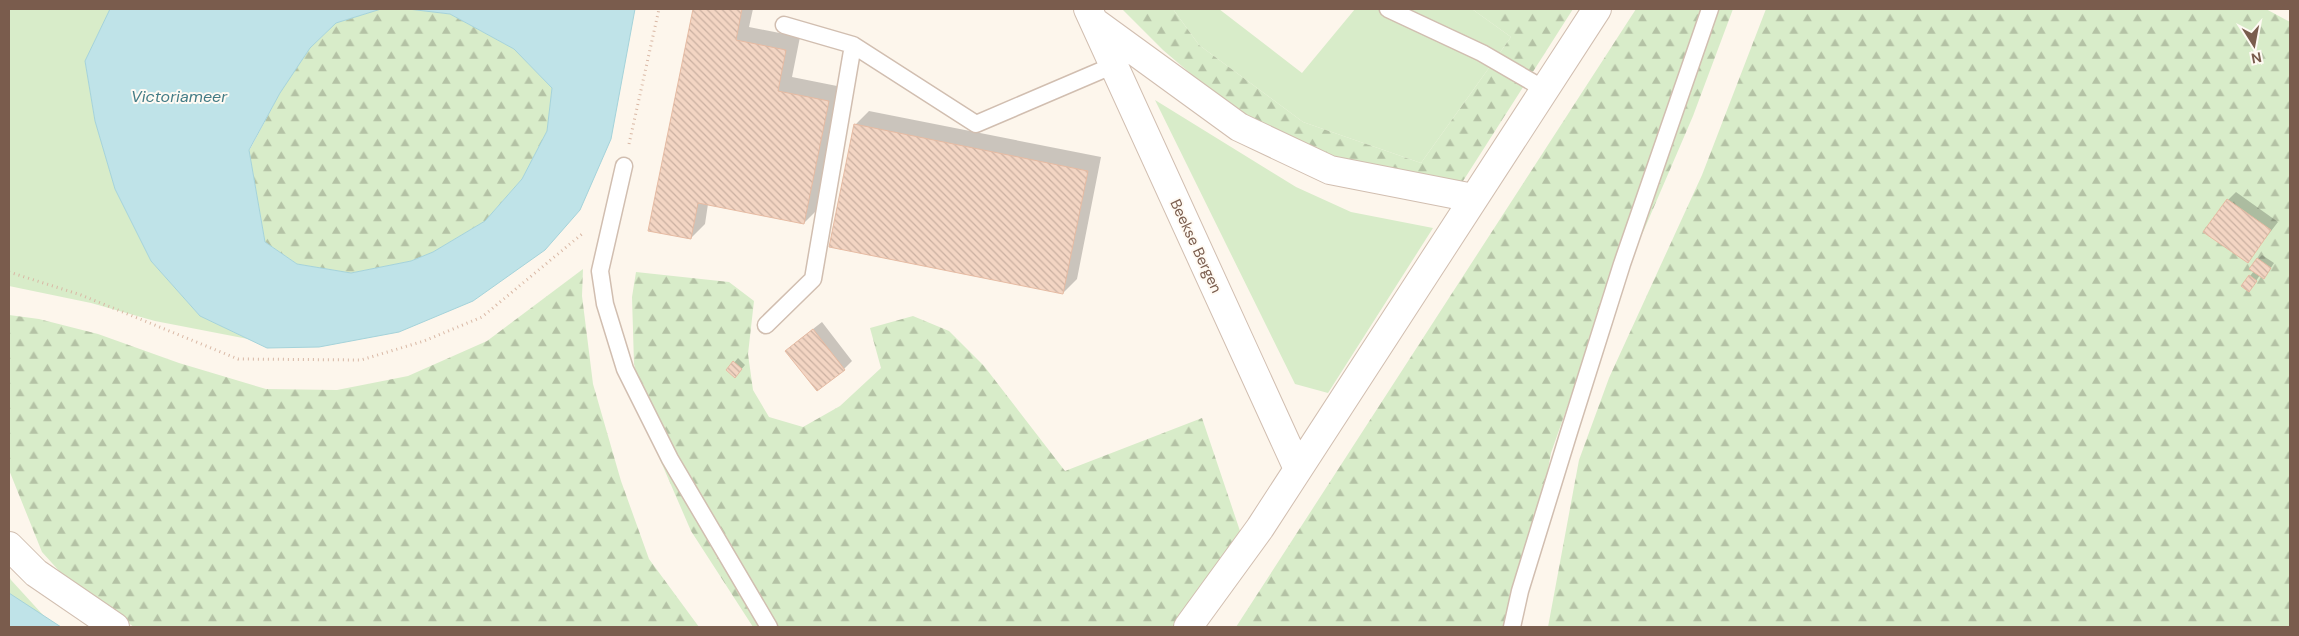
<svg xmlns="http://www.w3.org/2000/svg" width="2299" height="636" font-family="'DM Sans',sans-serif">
  <defs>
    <pattern id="forest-firs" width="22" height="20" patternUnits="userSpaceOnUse" patternTransform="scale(1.25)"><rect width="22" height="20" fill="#d8ecc9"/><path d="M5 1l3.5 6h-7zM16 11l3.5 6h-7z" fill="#b4c2a5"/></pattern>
    <pattern id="building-back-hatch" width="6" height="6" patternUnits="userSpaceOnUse" patternTransform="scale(1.25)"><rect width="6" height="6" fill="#f3d5c3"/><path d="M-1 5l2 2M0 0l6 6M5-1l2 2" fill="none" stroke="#cab0a1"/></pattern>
  </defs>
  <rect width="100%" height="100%" fill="#fdf6ec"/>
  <!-- green -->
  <path fill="#d8ecc9" d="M9 9H110L85 61 95 121 115 189 151 261 200 316 248 339 155 321 91 303 9 286Z
    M1173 9H1219L1302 73 1355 9H1472L1511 37 1421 163 1303 122 1199 45Z
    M1155 100 1296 187 1351 212 1433 228 1328 393 1295 384Z
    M9 576 11 580 54 627 9 621Z"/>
  <!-- forest -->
  <path fill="url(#forest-firs)" d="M381 9H408L450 14 514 49 552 88 547 131 522 179 485 221 433 252 411 261 351 273 297 264 265 242 249 151 280 93 310 48 336 23Z
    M1122 9H1173L1199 45 1303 122 1421 163 1511 37 1472 9H1573L1456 192 1344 162 1269 130 1218 97 1163 50Z
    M1636 9H1733L1693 116 1644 230 1589 345 1551 453 1519 627H1236Z
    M1766 9H2266L2290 22V627H1548L1579 460 1609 378 1702 175Z
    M583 269 582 296 593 384 621 481 649 559 699 627H134L70 583 42 552 9 470V315L39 319 98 334 179 363 266 389 337 390 408 376 487 341Z
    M636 272 729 282 754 301 748 354 753 390 769 417 803 427 840 406 881 368 870 328 913 316 949 331 984 366 1065 471 1202 418 1240 531 1178 627H753L691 531 655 448 634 364 632 297Z"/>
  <!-- water -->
  <path fill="#bfe3e8" stroke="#a5d3da" d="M110 9H381L336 23 310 48 280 93 249 150 265 242 297 264 351 273 411 261 433 252 485 221 522 179 547 131 552 88 514 49 450 14 408 9H635L611 139 580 210 545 250 473 301 399 332 319 347 267 348 200 316 151 261 115 189 95 121 85 61Z
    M9 593 61 627H9Z"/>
  <!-- shadow -->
  <path fill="#0003" d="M694 9H753L749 27 800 37 792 77 842 87 818 209 804 223 708 204 705 224 691 238 649 230Z
    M869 111 1101 157 1077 279 1063 293 855 125Z
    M2236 192 2278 222 2248 261 2228 200Z
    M2262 255 2274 263 2267 274 2263 278 2260 275 2252 287 2250 276 2254 271 2258 259Z
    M822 322 852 361 844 369 795 343Z
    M738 358 745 365 739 372 728 370Z"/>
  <!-- building -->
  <path fill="url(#building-back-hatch)" stroke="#e6bba3" d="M693 9H742L736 40 786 50 778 91 829 101 804 224 698 203 691 239 648 231Z
    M854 124 1088 171 1063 294 829 247Z
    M2227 199 2271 230 2248 263 2203 232Z
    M2257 258 2271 268 2264 279 2249 269Z
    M2249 275 2257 281 2249 292 2241 286Z
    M813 329 845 370 817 391 785 351Z
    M733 361 742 369 735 378 726 370Z"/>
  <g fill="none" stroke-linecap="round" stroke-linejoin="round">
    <defs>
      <path id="lane" d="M1388 9 1482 53 1544 89
        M784 25 853 45 976 124 1114 65
        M624 166 600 271 605 304 625 369 670 459 769 627
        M766 325 813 279 853 45
        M1512 627 1520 591 1569 432 1622 264 1710 9"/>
      <path id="street" d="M1088 9 1298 469
        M1096 23 1239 127 1330 170 1473 198
        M9 546 36 573 115 627
        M1188 627 1260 528 1597 9"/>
    </defs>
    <!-- lane casing -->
    <use href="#lane" stroke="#d1beb0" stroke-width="19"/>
    <!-- street casing -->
    <use href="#street" stroke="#d1beb0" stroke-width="30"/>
    <!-- path -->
    <path stroke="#d9b8a5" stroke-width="3" stroke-dasharray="1 4" stroke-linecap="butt" d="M629 144 659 9
      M9 272 81 295 238 359 361 360 424 341 482 317 582 234"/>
    <!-- lane -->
    <use href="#lane" stroke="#fff" stroke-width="16"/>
    <!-- street -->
    <use href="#street" stroke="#fff" stroke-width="28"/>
  </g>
  <g text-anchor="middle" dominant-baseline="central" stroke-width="4" stroke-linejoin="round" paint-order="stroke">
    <!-- street labels -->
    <g font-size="15" fill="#7a5c4d" stroke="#fffaf3">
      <text transform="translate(1196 246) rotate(65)">Beekse Bergen</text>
    </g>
    <!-- water labels -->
    <g font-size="16" font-style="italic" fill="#437c86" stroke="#fffaf3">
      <text x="179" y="96">Victoriameer</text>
    </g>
  </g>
  <!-- border -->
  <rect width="2299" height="636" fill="none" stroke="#7a5c4d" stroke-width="20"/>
  <!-- north arrow -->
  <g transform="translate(2254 45) rotate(169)" stroke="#fffaf3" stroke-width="4" paint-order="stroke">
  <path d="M0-4L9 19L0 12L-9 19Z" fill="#7a5c4d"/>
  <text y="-8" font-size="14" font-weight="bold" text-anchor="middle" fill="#7a5c4d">N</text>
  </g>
</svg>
